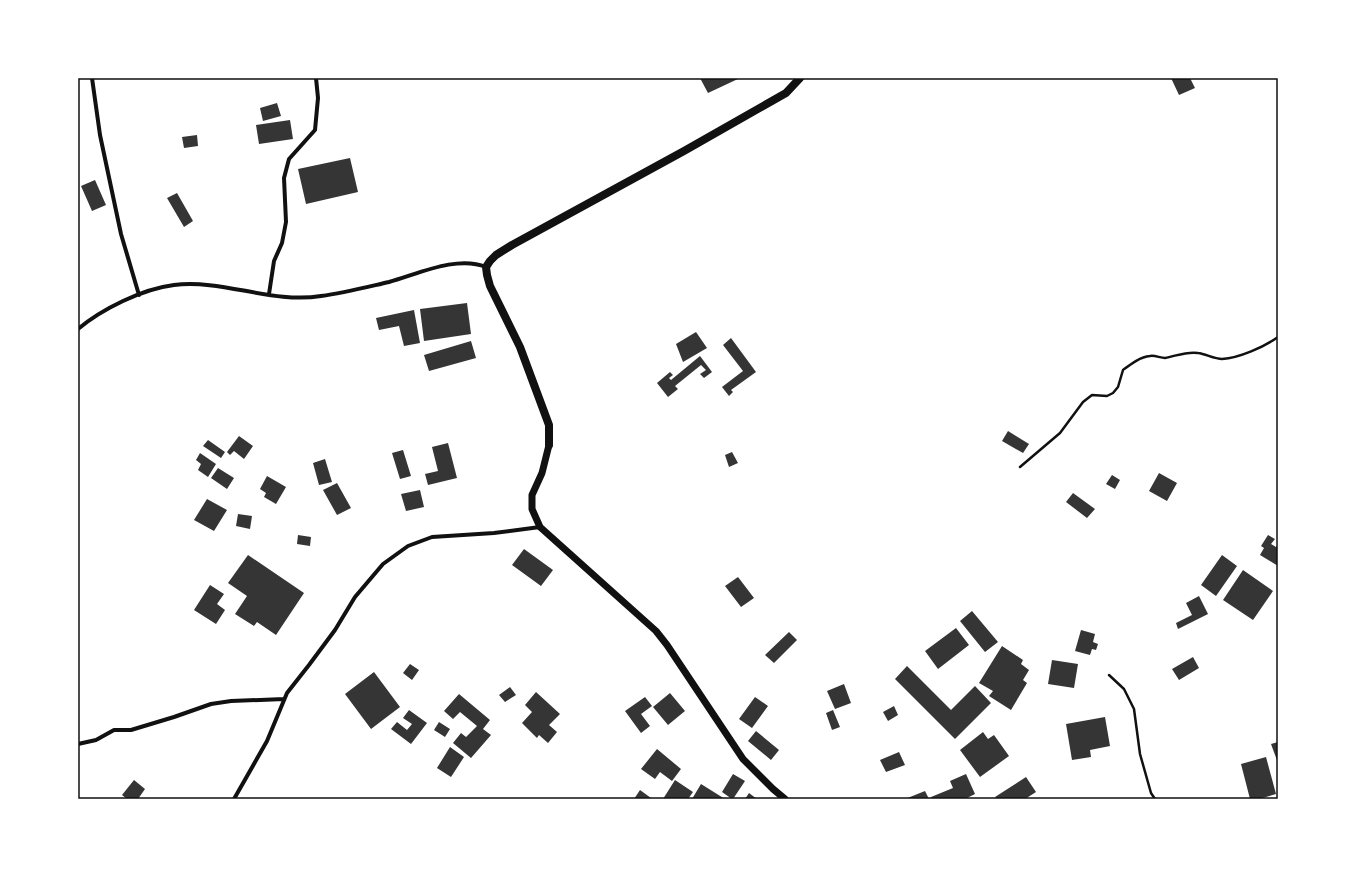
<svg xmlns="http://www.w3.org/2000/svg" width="1356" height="877" font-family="'PT Serif',serif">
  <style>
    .building { fill: #353535 }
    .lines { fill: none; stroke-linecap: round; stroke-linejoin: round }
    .path { stroke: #111; stroke-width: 2.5 }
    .minor { stroke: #111; stroke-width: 4 }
    .tertiary { stroke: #111; stroke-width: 7 }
    .secondary { stroke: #111; stroke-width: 8 }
    .neatline { fill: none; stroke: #111; stroke-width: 1.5 }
  </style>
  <rect width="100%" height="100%" fill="#fff"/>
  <path class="building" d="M700,78H740L708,93Z
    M1171,78H1190L1195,88L1179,95Z
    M277,103L281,116L263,121L260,108Z
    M290,120L293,139L259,144L256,125Z
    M197,135L198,146L184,148L182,137Z
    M350,158L358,192L306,204L298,169Z
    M95,180L106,205L92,211L81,186Z
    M177,193L193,221L184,227L167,198Z
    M467,303L471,334L424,341L420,309Z
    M414,310L420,343L404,346L399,326L379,330L376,318Z
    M696,332L707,348L683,362L676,344Z
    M731,338L756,372L731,390L733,392L729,396L722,387L743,371L723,345Z
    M471,341L476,358L429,371L424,355Z
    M700,356L712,372L704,378L700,374L706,370L701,365L675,386L678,389L668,397L657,383L670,372L673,375L669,378L671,380Z
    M1008,431L1029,444L1023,453L1002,441Z
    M239,436L253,446L244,459L234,451L230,455L227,452Z
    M208,440L225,452L221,458L203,446Z
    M448,443L457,478L428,485L425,474L438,471L432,447Z
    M403,450L411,476L400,479L392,453Z
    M732,452L738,463L729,467L725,455Z
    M200,453L216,464L208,477L198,470L201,464L196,460Z
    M325,459L332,482L319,485L313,463Z
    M218,468L234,478L227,489L211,478Z
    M1159,473L1177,483L1167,501L1149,491Z
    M1112,475L1120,480L1115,489L1106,484Z
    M267,476L286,487L276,504L264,497L266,493L260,489Z
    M337,483L351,508L337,515L323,490Z
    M420,490L424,507L406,511L401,494Z
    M1073,493L1095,509L1087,518L1066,502Z
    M207,499L227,510L214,531L194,520Z
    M238,514L252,516L250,529L236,526Z
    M298,535L311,537L310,546L297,544Z
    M1268,535L1275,539L1271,544L1276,547L1278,545V566L1260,555L1264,548L1261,546Z
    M524,549L553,570L541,586L512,565Z
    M248,555L304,593L276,635L257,622L254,626L235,614L247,596L228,583Z
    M1222,555L1237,566L1216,596L1201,585Z
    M1243,570L1273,591L1253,620L1223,600Z
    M738,577L754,598L741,607L725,586Z
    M210,585L224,594L217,604L225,610L216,624L194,610Z
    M1199,596L1208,614L1178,629L1176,623L1192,615L1186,603Z
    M972,611L998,642L985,652L960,621Z
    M956,628L969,645L938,669L925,651Z
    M1081,630L1095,634L1093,642L1098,644L1096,650L1092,649L1090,655L1075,651Z
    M789,632L797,640L774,663L765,655Z
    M1002,646L1023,660L1021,664L1029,670L1023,680L1027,683L1011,710L989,696L993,691L979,683Z
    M1193,657L1199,668L1179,680L1172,669Z
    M1052,660L1078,664L1074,688L1048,684Z
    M410,664L419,670L412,680L403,673Z
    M907,666L951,710L975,686L991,703L955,739L895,679Z
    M374,672L400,707L371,729L345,694Z
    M844,684L851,703L835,709L827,691Z
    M510,687L516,695L505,702L499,695Z
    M536,692L560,714L549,725L557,732L548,743L539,735L537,738L522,723L532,712L525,705Z
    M670,693L685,711L668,725L653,707Z
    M459,694L490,720L483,729L491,735L471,758L453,743L461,733L466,737L477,726L460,712L453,719L444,711Z
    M645,697L652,706L641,714L650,726L641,733L625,711Z
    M755,697L768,706L752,728L739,719Z
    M894,706L898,715L888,721L883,712Z
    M409,710L427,723L411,744L391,729L397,722L407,730L412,724L403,718Z
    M833,710L840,727L832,730L826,713Z
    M1105,717L1110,746L1090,750L1091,757L1072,760L1066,724Z
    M439,722L450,729L445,737L434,730Z
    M756,731L779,750L771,760L748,741Z
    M983,732L988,739L994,735L1009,756L980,777L960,750Z
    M1278,742V763L1271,744Z
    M450,747L464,757L451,777L437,768Z
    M657,749L681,769L672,781L660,772L655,779L641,769Z
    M899,752L905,765L886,772L880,760Z
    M1266,757L1276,794L1259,799H1250L1241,764Z
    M733,774L745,781L733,799H732L722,792Z
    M966,774L975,794L965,799H932L931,797L953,788L950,781Z
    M1026,777L1036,792L1025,799H997L995,797Z
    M134,780L145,789L138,799H127L122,795Z
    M675,780L693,792L688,799H663Z
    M701,784L725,799H692Z
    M640,790L651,798L650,799H634Z
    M925,791L929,799H905Z
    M749,793L757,799H745Z"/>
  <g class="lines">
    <path class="path" d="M1020,467L1060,433L1083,402L1092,395L1107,396L1113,393L1118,387L1123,370C1131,364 1140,357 1150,356C1155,355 1160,358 1165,358C1176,356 1187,351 1198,353C1206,354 1214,359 1222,359C1239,358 1264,347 1278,337
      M1109,675L1124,689L1134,709L1140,754L1151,793L1155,799"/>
    <path class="minor" d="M92,78L100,135L121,234L139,295
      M269,294L274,261L282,243L286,222L284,178L289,159L315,130L318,98L316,78
      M78,329C102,309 142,289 174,285C223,279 272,304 321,296C344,293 367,287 389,282C418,274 457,255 486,267
      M78,744L96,740L114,730H131L174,717L211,704L231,701L284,699
      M234,799L267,741L287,693L309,665L335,630L355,597L383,564L408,546L432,537L494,533L540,527"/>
    <path class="tertiary" d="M549,445L542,473L532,495V509L540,527L656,631L667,645L743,759L773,789L785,799"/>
    <path class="secondary" d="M549,445V425L520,347L490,286L487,275L486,267L490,261L496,255L512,245L684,151L786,93L800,78"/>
  </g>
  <rect width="1356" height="877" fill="none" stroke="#ffffff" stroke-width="158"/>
  <rect x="79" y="79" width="1198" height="719" class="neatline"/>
</svg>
